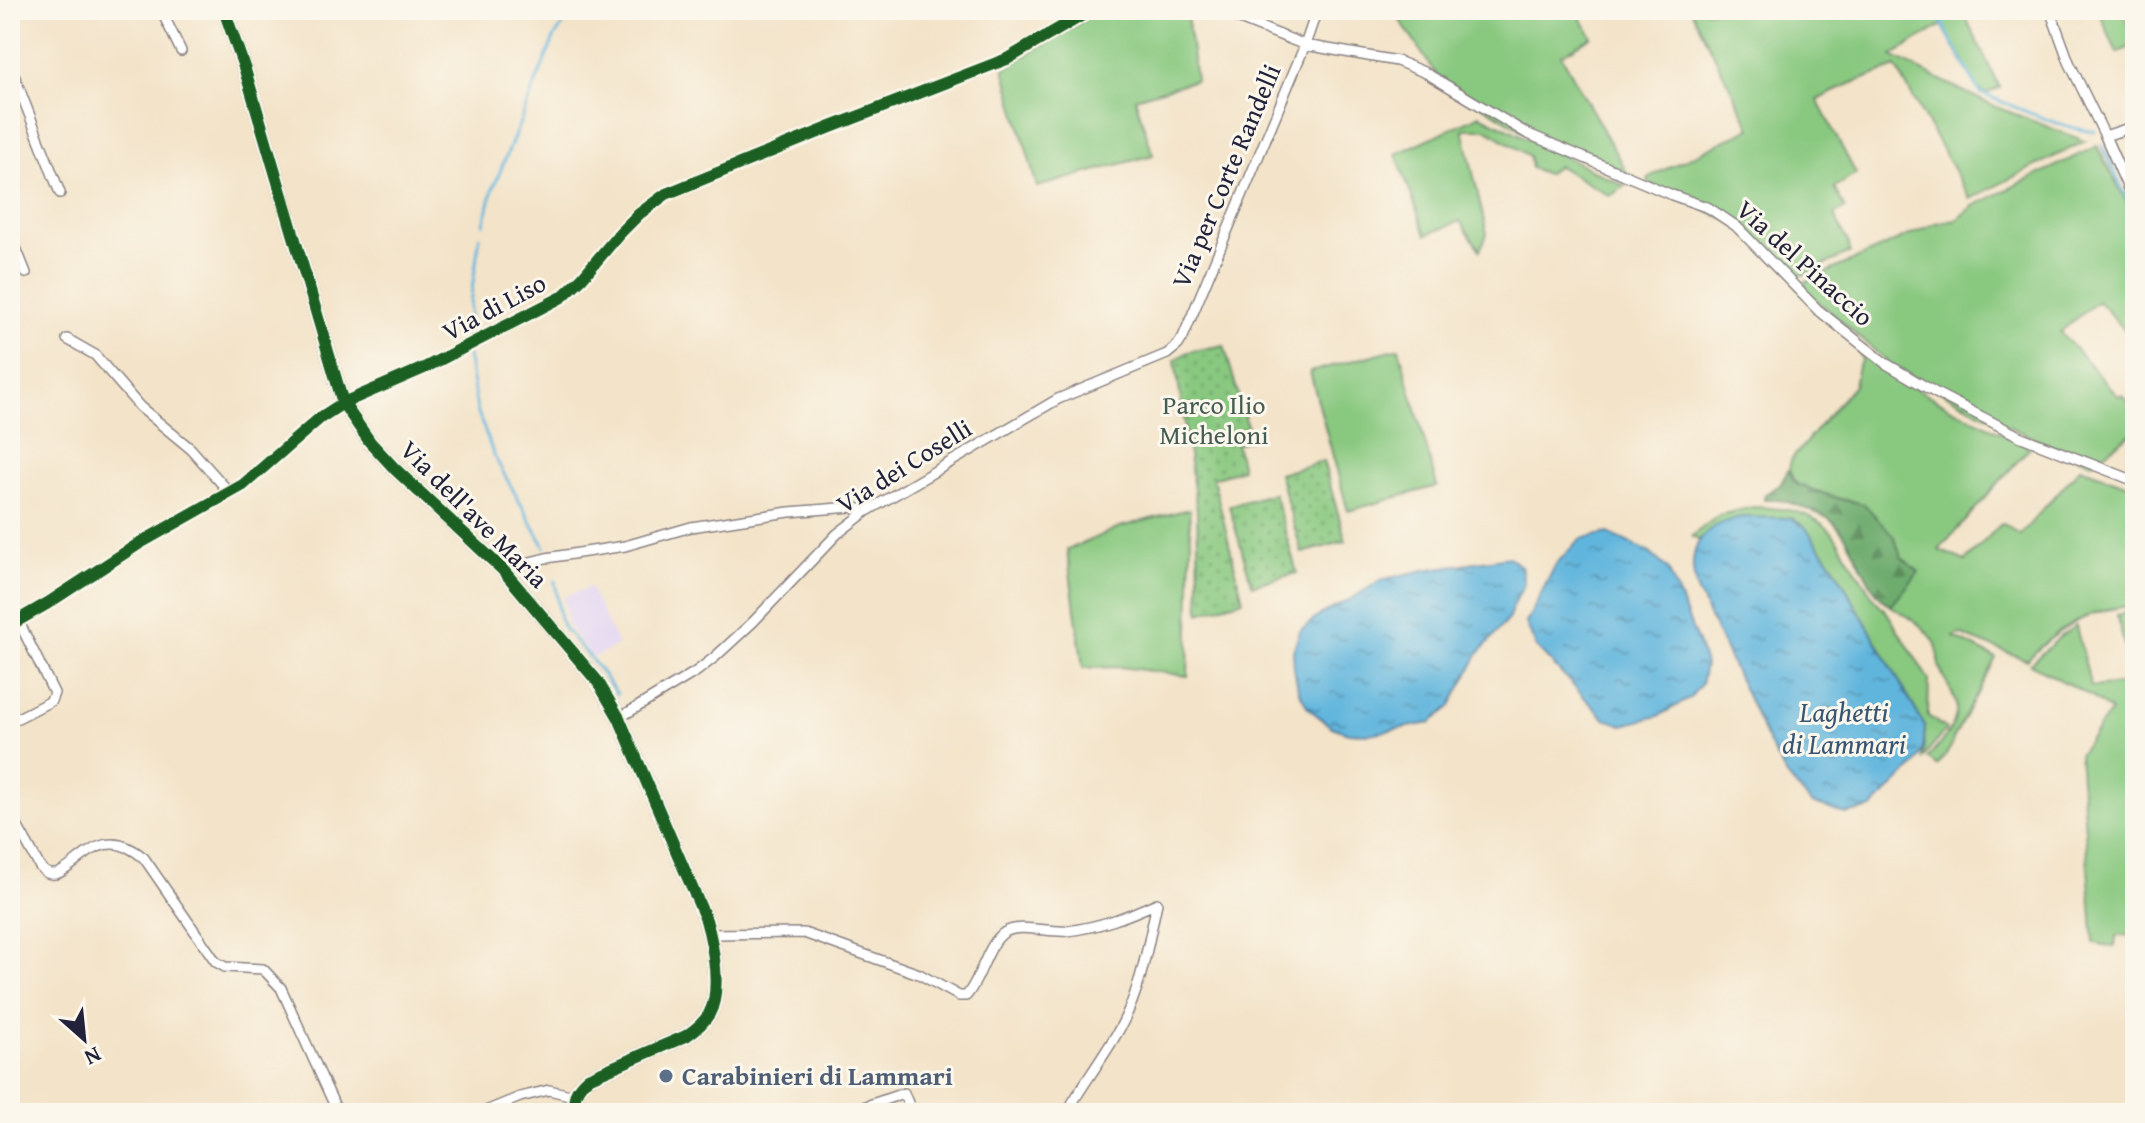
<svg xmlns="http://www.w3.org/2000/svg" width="2145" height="1123" font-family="'Gentium Book Plus',serif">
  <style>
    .built { fill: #e2d4f3 }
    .green { fill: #88c87f; stroke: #55755d; stroke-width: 2 }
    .forest { fill: url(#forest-firs); stroke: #486754; stroke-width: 2 }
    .park { fill: url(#park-dots); stroke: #55755d; stroke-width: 2 }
    .water { fill: url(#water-ripples); stroke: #426c8c; stroke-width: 2 }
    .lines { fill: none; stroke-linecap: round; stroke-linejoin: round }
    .stream { stroke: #61b5dd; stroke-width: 3 }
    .street-casing { stroke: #8a8282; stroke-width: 12 }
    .secondary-casing { stroke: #8a8282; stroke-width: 17 }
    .street { stroke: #fff; stroke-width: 9 }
    .secondary { stroke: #fff; stroke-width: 14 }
    .cycleway-casing { stroke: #fbf7ec; stroke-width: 17 }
    .cycleway { stroke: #1b5e20; stroke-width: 12 }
    .service-dot { fill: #5c6f8a; stroke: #fbf7ec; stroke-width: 3 }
    .labels { text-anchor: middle; stroke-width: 6; stroke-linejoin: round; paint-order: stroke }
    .street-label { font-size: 26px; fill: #22223b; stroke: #fbf7ec }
    .park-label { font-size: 26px; fill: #465c53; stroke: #fbf7ec }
    .service-label { font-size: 26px; font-weight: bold; fill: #4e5e75; stroke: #fbf7ec; text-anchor: start }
    .water-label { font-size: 28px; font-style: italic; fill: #385574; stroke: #fbf7ec }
  </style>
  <defs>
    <pattern id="forest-firs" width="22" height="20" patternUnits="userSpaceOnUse" patternTransform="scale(2)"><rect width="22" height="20" fill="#6eac6e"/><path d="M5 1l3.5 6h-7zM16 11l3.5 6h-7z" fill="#5a8c5c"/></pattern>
    <pattern id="park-dots" width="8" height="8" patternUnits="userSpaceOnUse" patternTransform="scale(2)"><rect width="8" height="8" fill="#88c87f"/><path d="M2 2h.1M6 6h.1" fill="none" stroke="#6fa269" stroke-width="1.8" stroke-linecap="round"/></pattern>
    <pattern id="water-ripples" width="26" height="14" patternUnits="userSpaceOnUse" patternTransform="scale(2)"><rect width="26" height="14" fill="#61b5dd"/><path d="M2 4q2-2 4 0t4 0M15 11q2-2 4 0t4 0" fill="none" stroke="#5093b4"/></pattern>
  </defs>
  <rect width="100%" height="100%" fill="#fbf7ec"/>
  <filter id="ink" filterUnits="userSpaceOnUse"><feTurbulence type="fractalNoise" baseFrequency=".0125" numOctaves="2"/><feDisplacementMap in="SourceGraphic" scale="16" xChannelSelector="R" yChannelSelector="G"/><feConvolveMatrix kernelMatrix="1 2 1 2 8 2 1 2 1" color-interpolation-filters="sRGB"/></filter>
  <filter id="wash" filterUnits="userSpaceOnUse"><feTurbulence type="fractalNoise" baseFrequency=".006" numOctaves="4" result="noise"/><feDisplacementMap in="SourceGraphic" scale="32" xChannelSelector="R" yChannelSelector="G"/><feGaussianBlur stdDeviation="1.8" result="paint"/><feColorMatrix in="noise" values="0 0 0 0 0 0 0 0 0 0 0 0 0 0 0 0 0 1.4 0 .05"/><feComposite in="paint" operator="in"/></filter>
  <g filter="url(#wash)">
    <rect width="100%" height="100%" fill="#f3e3c8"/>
    <path class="built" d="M590,587L618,645L593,658L568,626L564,597Z"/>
    <path class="green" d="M1101,10H1181L1187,16L1196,80L1135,98L1153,155L1037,187L1004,69Z
      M1393,10H1576L1592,37L1561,55L1631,180L1522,130L1438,77Z
      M1691,10H1974L1964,14L2000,88L1985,94L1977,88L1942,25L1892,56L1989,104L2085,141L1970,199L1896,67L1850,84L1817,100L1856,174L1834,188L1845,208L1834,215L1849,244L1850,253L1805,274L1798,276L1790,271L1742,227L1649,183L1648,179L1651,176L1751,128Z
      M2098,10H2122L2132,32L2135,31V45L2117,53Z
      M1480,115L1625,186L1610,196L1558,166L1547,174L1531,168L1529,156L1486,129H1463L1487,234L1480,250L1460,221L1426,235L1396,154Z
      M2097,146L2135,218V284L2131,291L2133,298L2126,309L2131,320L2135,318V341L2098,301L2060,332L2118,396L2121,395L2135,408V431L2091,463L2005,425L1891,365L1804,289L1805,282L1936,223L1956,220L1973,206Z
      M1399,348L1437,486L1348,511L1310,372Z
      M1859,351L1894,375L1940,402L2030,447L1939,550L1965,561L2002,523L2020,535L2080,468L2135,487V606C2091,607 2057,629 2027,660L1959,634L1954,637L1996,658L1954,737L1951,747L1937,766L1928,758C1940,744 1959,725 1956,704C1954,691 1942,678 1939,665C1937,657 1939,648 1934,641C1926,627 1905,614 1891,606L1918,572L1900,557L1898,548L1864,504L1840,499L1798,485L1793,480L1789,469L1791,460L1854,385L1858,366L1862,360Z
      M1753,507C1783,508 1810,510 1832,532L1875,600L1886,611L1929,680L1928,716L1946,729L1923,758L1925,727L1918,714L1834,567L1805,527L1791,518L1776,519L1699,539V541L1692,536L1719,515Z
      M1189,509L1191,541L1188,676L1121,667L1083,668L1067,550L1120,527Z
      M2127,612L2135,613V935L2116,936L2115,947L2094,943L2079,754L2111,711L2089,695L2030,664L2061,636L2076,626L2091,687L2133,683L2117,615Z"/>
    <path class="forest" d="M1789,469L1793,480L1798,485L1840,499L1864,504L1894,536L1901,557L1919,572L1891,606C1861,586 1858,540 1829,519C1822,514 1814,512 1806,509C1789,502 1783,499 1764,500L1765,494L1780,485Z"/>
    <path class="park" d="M1224,345L1251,439L1236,444L1242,469L1213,478L1243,600L1200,613L1197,510L1175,360L1188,352Z
      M1323,461L1346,541L1302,553L1279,474Z
      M1274,493L1297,573L1252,585L1229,506Z"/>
    <path class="water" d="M1741,517L1791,518L1805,527L1834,567L1925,727L1923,749L1916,764L1872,808L1845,814L1811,803L1787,776L1769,744L1696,588C1695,580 1692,570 1693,562C1695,533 1716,523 1741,517Z
      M1608,533L1649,552L1668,569L1699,645L1705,665L1701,684L1689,699L1658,716L1623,725L1605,719L1536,647L1526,623L1556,564L1580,539Z
      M1509,557L1521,566L1524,584L1513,605L1509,618L1479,653L1450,707L1430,723L1369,734L1348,733L1332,727L1308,708L1298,689L1294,668L1293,651L1300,631L1320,615L1351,599L1381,580L1424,570Z"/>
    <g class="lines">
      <path class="stream" d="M1935,10L1980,93C2010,104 2066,131 2095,131
        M2102,146L2135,215
        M484,224L493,189L554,38L568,17L570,10
        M468,338L470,303L480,236
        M468,355L477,410L494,456L545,547
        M555,581L560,619L564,628L592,660L617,694"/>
    </g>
  </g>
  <g filter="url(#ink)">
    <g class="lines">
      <g class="street-casing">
        <path id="street" d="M161,10L181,51
          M1217,10L1305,45L1397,61L1426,73L1526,133L1672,195L1709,208L1736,226L1817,309L1885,363L1936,393L2019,436L2135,481
          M2050,10L2069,62L2105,136L2135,126
          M10,65L60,193
          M2105,136L2135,204
          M10,233L26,273
          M67,339L95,355L140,407L191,449L230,493
          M502,569L546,558L625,546L691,527L789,512L852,507L867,511
          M10,625L48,603L140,543L243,485L320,418L343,403L424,368L562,297L582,278L620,233L639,214L666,194L831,127L1007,59L1091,10
          M619,718L697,671L715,657L753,622L837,534L867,511L1058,399L1167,354L1178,345L1183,337L1305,45L1317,10
          M16,719L51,701L54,693L18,620
          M10,813L40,867C67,899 90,811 144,858L216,962L225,967L263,969L281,988L338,1113
          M710,934L804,933L919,974L959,996H966C981,980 987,943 1005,932C1020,923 1050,933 1067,931C1100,927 1128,916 1157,903
          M481,1113L520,1097L549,1090L574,1096
          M846,1113L904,1093L912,1113
          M1070,1113V1107C1086,1080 1105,1055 1120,1028C1141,990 1148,944 1157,903"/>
      </g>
      <g class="secondary-casing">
        <path id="secondary" d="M224,10L245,70L343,403L370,442L395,469L502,569L598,682L619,718L706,920C713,944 722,992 709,1014C703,1024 695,1030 686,1036L588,1078C576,1088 572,1097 576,1113"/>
      </g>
      <use href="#street" class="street"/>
      <use href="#secondary" class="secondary"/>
      <g class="cycleway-casing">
        <path id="cycleway" d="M224,10L245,70L343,403L370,442L395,469L502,569L598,682L619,718L706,920C713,944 722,992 709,1014C703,1024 695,1030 686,1036L588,1078C576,1088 572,1097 576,1113
          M10,625L48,603L140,543L243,485L320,418L343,403L424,368L562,297L582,278L620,233L639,214L666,194L831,127L1007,59L1091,10"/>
      </g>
      <use href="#cycleway" class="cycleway"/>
    </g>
  </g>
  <circle class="service-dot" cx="666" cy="1076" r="8"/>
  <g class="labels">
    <g class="street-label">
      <text transform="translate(1226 176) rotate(-67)" y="9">Via per Corte Randelli</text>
      <text transform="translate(1805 263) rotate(42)" y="9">Via del Pinaccio</text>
      <text transform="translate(494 307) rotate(-28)" y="9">Via di Liso</text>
      <text transform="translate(904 466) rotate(-32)" y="9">Via dei Coselli</text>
      <text transform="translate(474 514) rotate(45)" y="9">Via dell'ave Maria</text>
    </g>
    <g class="park-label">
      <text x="1214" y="414">Parco Ilio<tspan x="1214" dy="30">Micheloni</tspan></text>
    </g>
    <g class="service-label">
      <text x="682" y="1085">Carabinieri di Lammari</text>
    </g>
    <g class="water-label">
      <text x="1844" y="722">Laghetti<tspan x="1844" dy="32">di Lammari</tspan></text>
    </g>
  </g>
  <rect width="2145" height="1123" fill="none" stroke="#fbf7ec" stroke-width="40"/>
  <g transform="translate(84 1039) rotate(153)" stroke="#fbf7ec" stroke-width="6" paint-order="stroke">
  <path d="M0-6L14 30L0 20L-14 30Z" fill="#22223b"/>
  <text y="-12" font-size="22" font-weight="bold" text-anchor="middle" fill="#22223b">N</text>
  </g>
</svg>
